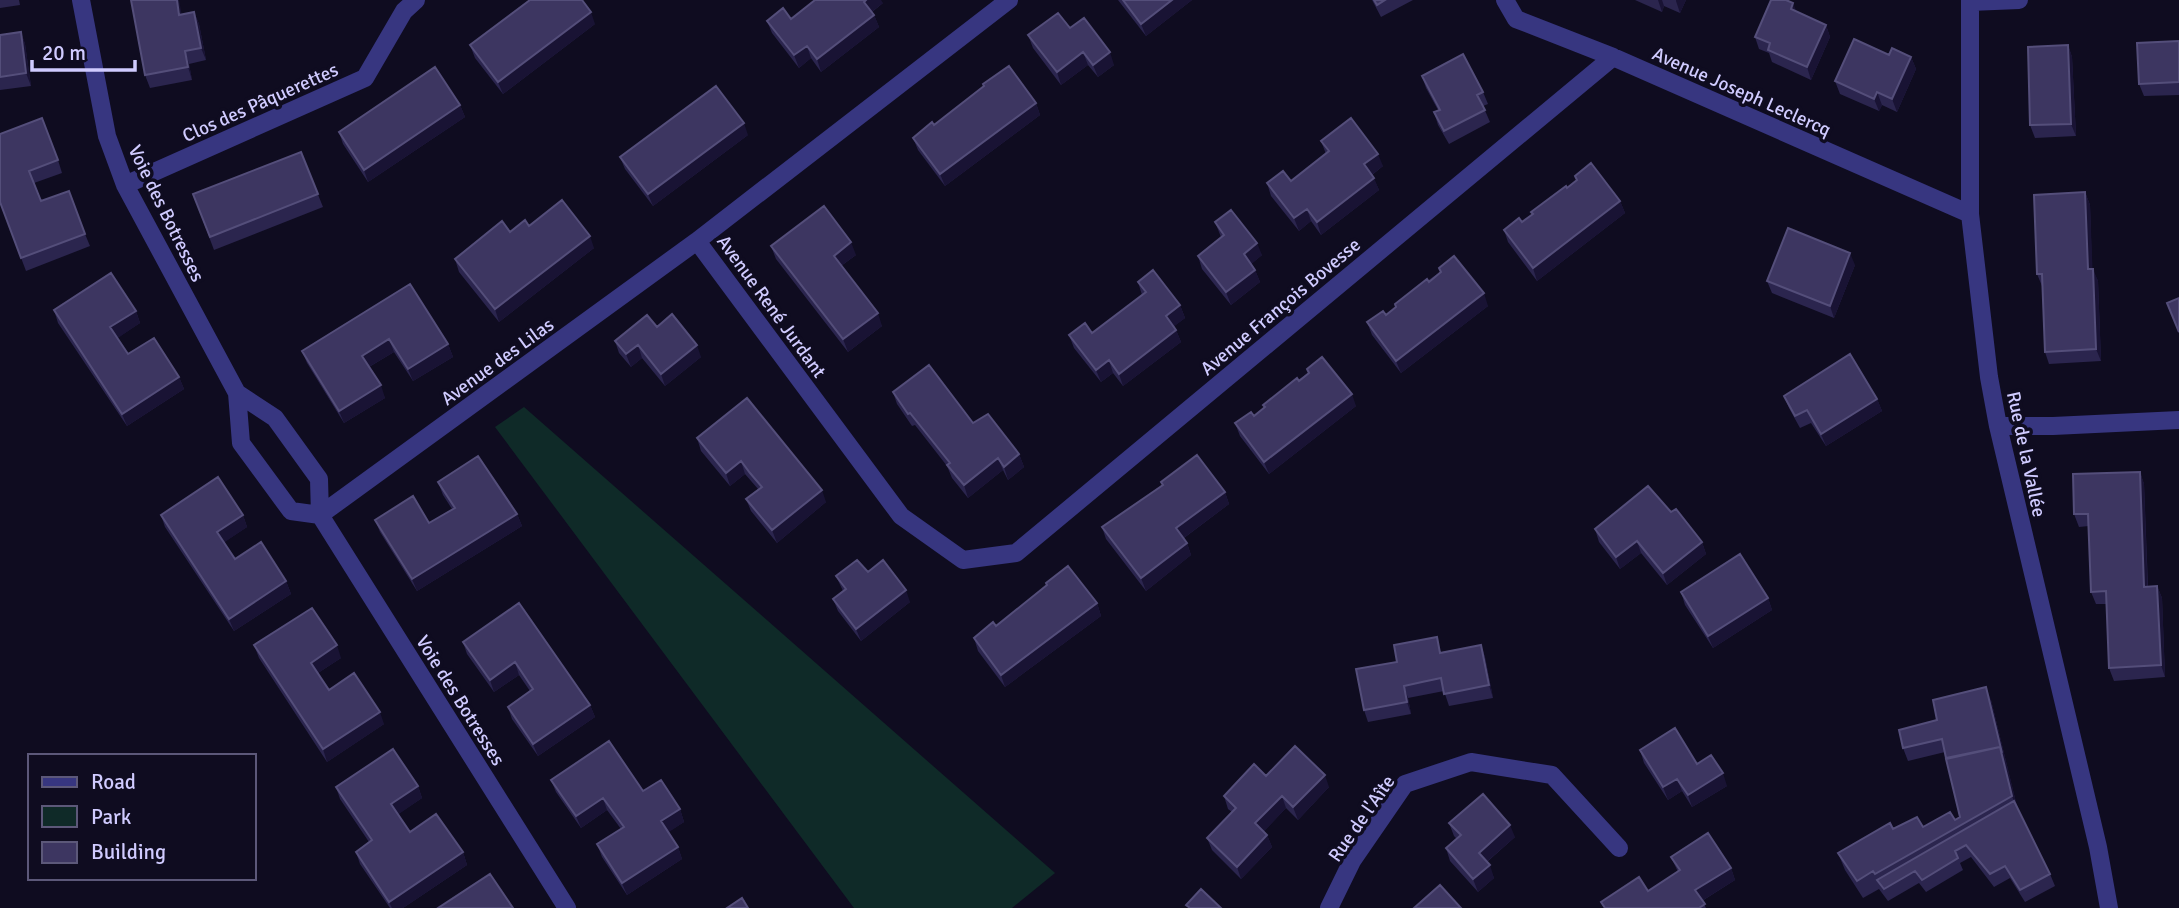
<svg xmlns="http://www.w3.org/2000/svg" width="2179" height="908" font-family="Signika,sans-serif">
  <style>
    .green { fill: #0f2a28 }
    .lines { fill: none; stroke-linecap: round; stroke-linejoin: round }
    .minor { stroke: #373680; stroke-width: 18 }
    .wall { fill: #2b254e }
    .shaded-wall { fill: #191334 }
    .building { fill: #3d3661; stroke: #544e7a; stroke-width: 2 }
    .labels { text-anchor: middle; stroke-width: 7; stroke-linejoin: round; paint-order: stroke }
    .street-label { font-size: 19px; fill: #d0cbff; stroke: #0f0c20 }
  </style>
  <rect width="100%" height="100%" fill="#0f0c20"/>
  <path class="green" d="M524,407L1055,873L1012,908H854L495,427Z"/>
  <g class="lines">
    <path class="minor" d="M81,0L107,136L125,185L237,393L241,443L291,511L320,515
      M1505,0L1516,19L1613,57L1970,214
      M1970,0V214L1989,377L1998,426L2098,847L2109,908
      M1970,2L2019,0
      M125,185L365,78L404,11L416,0
      M697,241L901,516L963,560L1016,553L1613,57
      M237,393L275,418L319,479L320,515L567,908
      M1998,426H2053L2179,420
      M320,515L697,241L1009,0
      M1329,908L1352,861L1405,784L1471,762L1552,775L1619,848"/>
  </g>
  <path class="wall" d="M0,0H19L20,5L0,8Z
    M1118,0H1192L1146,36Z
    M1372,0H1413L1381,17Z
    M1635,0H1686L1680,13L1664,6L1662,12Z
    M883,3L872,12L874,15L879,27L821,72L811,58L799,68L772,33L767,21L791,19Z
    M194,12L199,24L206,60L189,64L192,80L150,88L145,75L182,14Z
    M1797,12L1826,25L1830,37L1811,80L1772,62L1769,53L1759,49L1755,37Z
    M595,24L503,94L475,58L470,45Z
    M1070,28L1114,65L1098,77L1088,65L1061,85L1033,48L1028,35Z
    M21,32L25,44L31,86L0,90V35Z
    M2179,41V95L2144,96L2139,84Z
    M2068,45L2072,57L2076,136L2035,138L2030,125Z
    M1911,57L1916,69L1897,112L1882,105L1879,111L1840,94L1835,81Z
    M1422,76L1483,92L1488,104L1483,106L1490,122L1449,144L1438,125L1434,112L1438,110L1426,88Z
    M983,84L1036,103L1040,115L945,186L918,150L913,138L934,125L962,104L984,87Z
    M460,105L465,117L368,182L343,144L339,132Z
    M0,134L58,160L62,173L34,183L41,201L85,234L90,246L26,271L0,202Z
    M748,135L653,206L625,169L620,157Z
    M1321,141L1383,166L1372,175L1379,190L1321,235L1311,221L1299,231L1271,196L1267,183L1291,181L1326,154Z
    M301,152L323,207L214,250L193,194Z
    M1575,176L1620,201L1625,213L1537,281L1508,242L1504,230L1522,222L1532,214L1531,212L1567,188L1577,180Z
    M2085,192L2090,205L2092,269L2098,281L2101,361L2049,364L2045,352L2042,286L2037,274Z
    M1215,222L1262,255L1251,264L1255,270L1260,282L1231,305L1202,269L1198,256L1221,237Z
    M529,226L594,248L499,322L459,272L455,259Z
    M771,246L856,255L841,266L882,326L848,352L776,259Z
    M1855,265L1834,318L1772,293L1767,281Z
    M1439,268L1488,306L1401,373L1372,335L1367,322L1386,315L1396,307L1395,304L1440,272Z
    M1138,282L1180,305L1185,318L1174,326L1176,330L1181,342L1123,386L1113,373L1101,382L1074,348L1069,335L1092,333L1142,295Z
    M410,284L448,344L453,357L413,381L394,352L369,367L385,398L344,423L307,363L302,351Z
    M54,310L136,311L140,323L117,338L128,354L179,377L184,389L127,426L58,323Z
    M657,327L701,357L665,386L642,358L631,367L619,353L615,341Z
    M1307,369L1356,406L1269,474L1240,436L1235,423L1254,416L1264,408L1263,405L1308,373Z
    M893,392L973,423L1019,454L1024,467L1008,480L1003,470L968,498L952,478L947,466L915,425L912,426L897,404Z
    M1784,396L1877,399L1882,411L1826,446L1811,423L1800,428L1789,408Z
    M697,438L826,502L777,543L751,511L746,499L758,489L745,474L730,486L701,451Z
    M2140,472L2144,484L2148,586H2157L2162,598L2165,677L2114,681L2109,668L2107,604H2096L2091,592L2089,526L2079,527L2074,514Z
    M438,482L517,514L522,526L417,591L380,532L375,520L429,523L452,509L443,495Z
    M1161,482L1225,492L1229,504L1184,538L1187,543L1191,555L1146,591L1106,539L1102,527L1162,486Z
    M1671,512L1702,542L1706,554L1667,585L1641,553L1620,569L1599,542L1595,529Z
    M161,515H243L247,527L224,542L235,559L286,581L291,594L234,631L165,527Z
    M868,572L910,602L861,641L838,611L833,599L843,591L836,576Z
    M1046,583L1097,603L1101,616L1005,687L978,651L974,638L996,626L1047,586Z
    M1681,592L1768,598L1772,610L1713,648L1685,605Z
    M519,603L590,705L595,717L538,756L512,719L508,707L530,691L519,675L494,692L467,654L463,642Z
    M254,645L341,658L318,673L329,690L384,724L327,762L259,658Z
    M1481,645L1485,657L1493,698L1449,706L1444,691L1408,698L1411,714L1368,722L1364,710L1442,652Z
    M1991,700L2017,807L2050,874L2055,886L2025,902L2010,878L1994,887L1971,857L1960,863L1963,870L1926,892L1919,883L1888,901L1879,889L1863,898L1845,870L1838,853L1893,829L1923,827L1955,820L1960,817L1945,752L1908,761L1903,748L1937,720Z
    M1640,750L1697,764L1727,786L1692,807L1682,791L1668,800L1644,763Z
    M1266,776L1329,787L1298,820L1286,808L1264,831L1267,835L1272,847L1241,879L1212,850L1207,838L1232,812L1228,809L1224,796Z
    M551,780L643,791L680,809L684,822L668,832L678,847L682,859L627,895L602,857L597,844L621,829L607,810L581,828L556,792Z
    M418,786L422,798L398,814L410,832L463,852L467,865L403,908H390L360,864L356,852L369,842L340,799L336,787Z
    M1449,823L1515,837L1487,862L1494,878L1478,892L1450,861L1446,848L1457,839L1454,836Z
    M1671,857L1731,868L1735,880L1702,901L1706,908H1604L1601,902L1648,891L1678,872Z"/>
  <path class="shaded-wall" d="M177,0H179L184,27L179,15Z
    M866,0H881L883,3L869,14L864,2Z
    M1172,0H1192L1146,36L1141,24Z
    M1658,0H1662L1664,6L1662,12Z
    M1676,0H1686L1680,13L1676,1Z
    M1793,3L1798,15L1791,9Z
    M194,12L199,24L206,60L201,48Z
    M591,12L595,24L503,94L498,82Z
    M874,15L879,27L821,72L817,59Z
    M1826,25L1830,37L1811,80L1807,67Z
    M21,32L25,44L31,86L26,73Z
    M2068,45L2072,57L2076,136L2071,124Z
    M807,46L811,58L799,68L794,55Z
    M185,51L189,64L192,80L188,67Z
    M1083,52L1088,65L1061,85L1057,72Z
    M1110,52L1114,65L1098,77L1093,65Z
    M1911,57L1916,69L1897,112L1892,99Z
    M1877,92L1882,105L1879,111L1874,99Z
    M1036,103L1040,115L945,186L940,174Z
    M460,105L465,117L368,182L364,170Z
    M744,123L748,135L653,206L648,194Z
    M1378,154L1383,166L1369,177L1364,164Z
    M1374,178L1379,190L1321,235L1317,222Z
    M2085,192L2090,205L2093,281L2088,269Z
    M1620,201L1625,213L1537,281L1533,268Z
    M1307,209L1311,221L1299,231L1294,218Z
    M590,236L594,248L499,322L495,309Z
    M851,242L856,255L838,268L834,256Z
    M1257,243L1262,255L1249,266L1244,254Z
    M1850,253L1855,265L1834,318L1830,306Z
    M2093,269L2098,281L2101,361L2096,349Z
    M1255,270L1260,282L1231,305L1226,292Z
    M1484,293L1488,306L1401,373L1396,361Z
    M1180,305L1185,318L1171,329L1166,316Z
    M136,311L140,323L115,340L110,327Z
    M878,313L882,326L848,352L843,339Z
    M1176,330L1181,342L1123,386L1119,374Z
    M389,339L394,352L367,368L362,356Z
    M448,344L453,357L413,381L408,369Z
    M638,345L642,358L631,367L626,354Z
    M697,345L701,357L665,386L661,374Z
    M1109,360L1113,373L1101,382L1096,370Z
    M179,377L184,389L127,426L122,414Z
    M381,385L385,398L344,423L339,411Z
    M1352,394L1356,406L1269,474L1264,462Z
    M1877,399L1882,411L1826,446L1821,434Z
    M1019,454L1024,467L1008,480L1004,467Z
    M998,458L1003,470L968,498L964,485Z
    M741,461L745,474L730,486L726,473Z
    M2140,472L2144,484L2148,599L2144,587Z
    M822,490L826,502L777,543L772,530Z
    M1225,492L1229,504L1181,540L1176,528Z
    M517,514L522,526L417,591L412,579Z
    M243,515L247,527L222,544L217,532Z
    M1637,541L1641,553L1620,569L1616,557Z
    M1702,542L1706,554L1667,585L1663,573Z
    M1187,543L1191,555L1146,591L1141,578Z
    M286,581L291,594L234,631L229,619Z
    M2157,586L2162,598L2165,677L2161,665Z
    M906,590L910,602L861,641L856,629Z
    M1768,598L1772,610L1713,648L1708,636Z
    M1097,603L1101,616L1005,687L1001,675Z
    M337,645L341,658L315,675L311,663Z
    M1481,645L1485,657L1493,698L1489,685Z
    M515,662L519,675L494,692L490,680Z
    M1404,686L1408,698L1411,714L1407,702Z
    M1986,687L1991,700L2019,814L2012,796Z
    M590,705L595,717L538,756L533,744Z
    M380,712L384,724L327,762L323,749Z
    M1723,773L1727,786L1692,807L1688,795Z
    M1325,775L1329,787L1298,820L1293,807Z
    M1677,779L1682,791L1668,800L1663,787Z
    M418,786L422,798L396,816L391,804Z
    M1282,796L1286,808L1260,836L1255,823Z
    M603,798L607,810L581,828L576,816Z
    M680,809L684,822L666,834L661,821Z
    M1510,825L1515,837L1483,865L1479,853Z
    M1267,835L1272,847L1241,879L1237,867Z
    M678,847L682,859L627,895L622,883Z
    M463,852L467,865L403,908H392L389,902Z
    M1490,865L1494,878L1478,892L1473,879Z
    M1731,868L1735,880L1700,902L1695,890Z"/>
  <path class="building" d="M131,0H177L179,15L194,12L201,48L185,51L188,67L145,75Z
    M530,0H582L591,12L498,82L470,45Z
    M815,0H866L864,2L874,15L817,59L807,46L794,55L767,21L783,8L791,19Z
    M1123,0H1172L1141,24Z
    M1374,0H1385L1377,5Z
    M1771,0H1786L1793,3L1791,9L1826,25L1807,67L1768,50L1770,43L1755,37Z
    M1058,13L1070,28L1084,18L1110,52L1093,65L1083,52L1057,72L1028,35Z
    M21,32L26,73L0,77V35Z
    M1854,39L1889,55L1892,48L1911,57L1892,99L1877,92L1874,99L1835,81Z
    M2179,41V82L2139,84L2137,43Z
    M2068,45L2071,124L2030,125L2028,47Z
    M1463,54L1483,92L1477,95L1485,110L1444,131L1434,112L1440,110L1422,76Z
    M1009,66L1036,103L940,174L913,138L932,122L934,125L984,86L983,84Z
    M435,67L460,105L364,170L339,132Z
    M716,86L744,123L648,194L620,157Z
    M42,118L58,160L29,171L41,201L69,191L85,234L21,258L0,202V134Z
    M1351,118L1378,154L1364,164L1374,178L1317,222L1307,209L1294,218L1267,183L1283,171L1291,181L1329,151L1321,141Z
    M301,152L318,194L210,237L193,194Z
    M1591,163L1620,201L1533,268L1504,230L1519,218L1522,222L1533,214L1531,212L1566,186L1567,188L1577,180L1575,176Z
    M2085,192L2088,269H2093L2096,349L2045,352L2042,274H2037L2034,195Z
    M562,200L590,236L495,309L455,259L502,221L510,232L525,220L529,226Z
    M824,206L851,242L834,256L878,313L843,339L771,246Z
    M1231,210L1257,243L1244,254L1255,270L1226,292L1198,256L1224,235L1215,222Z
    M1788,228L1850,253L1830,306L1767,281Z
    M1454,256L1484,293L1396,361L1367,322L1383,311L1386,315L1396,307L1395,304L1427,279L1429,282L1441,272L1439,268Z
    M1153,270L1180,305L1166,316L1176,330L1119,374L1109,360L1096,370L1069,335L1085,323L1092,333L1146,292L1138,282Z
    M111,273L136,311L110,327L128,354L154,338L179,377L122,414L54,310Z
    M410,284L448,344L408,369L389,339L362,356L381,385L339,411L302,351Z
    M2179,298V332L2167,303Z
    M672,314L697,345L661,374L638,345L626,354L615,341L647,315L657,327Z
    M1850,354L1877,399L1821,434L1807,410L1795,416L1784,396Z
    M1322,357L1352,394L1264,462L1235,423L1251,412L1254,416L1265,407L1263,405L1297,378L1299,381L1309,373L1307,369Z
    M929,365L973,423L988,414L1019,454L1004,467L998,458L964,485L947,465L950,463L910,413L908,414L893,392Z
    M747,398L822,490L772,530L746,499L762,487L750,473L741,461L726,473L697,438Z
    M1197,455L1225,492L1176,528L1187,543L1141,578L1102,527L1163,485L1161,482Z
    M478,456L517,514L412,579L375,520L413,496L429,523L455,508L438,482Z
    M2140,472L2144,587L2157,586L2161,665L2109,668L2106,591L2091,592L2088,514H2074L2073,474Z
    M218,477L243,515L217,532L235,559L261,542L286,581L229,619L161,515Z
    M1648,486L1671,512L1676,509L1702,542L1663,573L1637,541L1616,557L1595,529Z
    M1740,554L1768,598L1708,636L1681,592Z
    M857,560L868,572L883,560L906,590L856,629L833,599L846,589L836,576Z
    M1068,566L1097,603L1001,675L974,638L993,622L996,626L1047,585L1046,583Z
    M519,603L590,705L533,744L508,707L533,689L515,662L490,680L463,642Z
    M312,608L337,645L311,663L329,690L354,673L380,712L323,749L254,645Z
    M1437,637L1440,653L1481,645L1489,685L1444,694L1441,678L1422,682L1404,686L1407,702L1364,710L1356,669L1397,662L1394,645Z
    M1986,687L2002,753L2000,747L1946,758L1942,739L1903,748L1899,730L1937,720L1933,700Z
    M1675,728L1697,764L1711,755L1723,773L1688,795L1677,779L1663,787L1640,750Z
    M609,741L643,791L661,780L680,809L661,821L678,847L622,883L597,844L624,827L603,798L576,816L551,780Z
    M1295,746L1325,775L1293,807L1282,796L1255,823L1267,835L1237,867L1207,838L1236,808L1224,796L1254,764L1266,776Z
    M2000,747L2012,796L1875,874L1873,871L1857,881L1838,853L1890,823L1893,829L1917,817L1923,827L1950,812L1955,820L1960,817L1946,759Z
    M393,749L418,786L391,804L410,832L436,814L463,852L389,902L356,852L372,840L336,787Z
    M1483,794L1510,825L1479,853L1490,865L1473,879L1446,848L1461,835L1449,823Z
    M2014,801L2050,874L2020,890L2005,866L1990,874L1966,845L1955,851L1958,858L1922,880L1915,871L1884,889L1877,880Z
    M1708,833L1731,868L1695,890L1705,904L1699,908H1605L1601,902L1639,877L1648,891L1680,870L1671,857Z
    M490,874L513,908H438Z
    M1440,885L1461,908H1414Z
    M1201,889L1221,908H1190L1186,905Z
    M742,898L748,908H727Z"/>
  <g class="labels">
    <g class="street-label">
      <text transform="translate(1742 91) rotate(24)" y="7">Avenue Joseph Leclercq</text>
      <text transform="translate(260 102) rotate(-24)" y="7">Clos des Pâquerettes</text>
      <text transform="translate(167 213) rotate(64)" y="7">Voie des Botresses</text>
      <text transform="translate(772 306) rotate(54)" y="7">Avenue René Jurdant</text>
      <text transform="translate(1280 306) rotate(-40)" y="7">Avenue François Bovesse</text>
      <text transform="translate(497 361) rotate(-36)" y="7">Avenue des Lilas</text>
      <text transform="translate(2027 454) rotate(78)" y="7">Rue de la Vallée</text>
      <text transform="translate(461 700) rotate(58)" y="7">Voie des Botresses</text>
      <text transform="translate(1361 818) rotate(-55)" y="7">Rue de l'Aîte</text>
    </g>
  </g>
  <rect x="28" y="754" width="228" height="126" fill="#0f0c20" stroke="#5c5879" stroke-width="2"/>
  <rect x="42" y="777" width="35" height="10" fill="#373680" stroke="#5c5879" stroke-width="2"/>
  <text x="91" y="789" font-size="21" fill="#d0cbff">Road</text>
  <rect x="42" y="806" width="35" height="21" fill="#0f2a28" stroke="#5c5879" stroke-width="2"/>
  <text x="91" y="824" font-size="21" fill="#d0cbff">Park</text>
  <rect x="42" y="842" width="35" height="21" fill="#3d3661" stroke="#5c5879" stroke-width="2"/>
  <text x="91" y="859" font-size="21" fill="#d0cbff">Building</text>
  <path d="M32 60v10h103v-10" fill="none" stroke="#d0cbff" stroke-width="3.5"/>
  <text x="42" y="60" font-size="21" fill="#d0cbff" stroke="#0f0c20" stroke-width="5" paint-order="stroke">20 m</text>
</svg>
